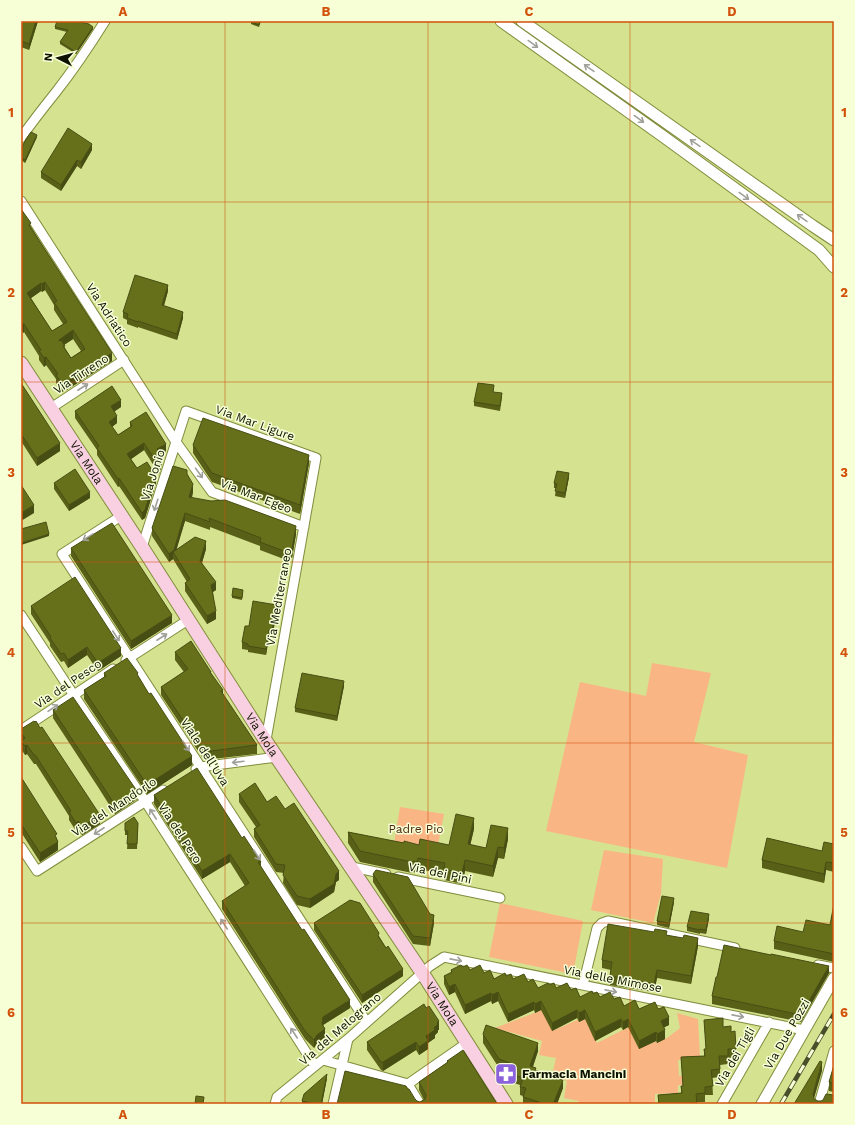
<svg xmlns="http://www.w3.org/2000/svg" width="855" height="1125" font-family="'Work Sans',sans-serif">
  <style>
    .green { fill: #fab585 }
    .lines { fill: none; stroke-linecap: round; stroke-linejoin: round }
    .minor-casing { stroke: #828c3c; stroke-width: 11 }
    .tertiary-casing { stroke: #828c3c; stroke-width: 13 }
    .secondary-casing { stroke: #828c3c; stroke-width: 15 }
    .minor { stroke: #fff; stroke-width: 9 }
    .tertiary { stroke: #fff; stroke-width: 11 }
    .secondary { stroke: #f8d0e1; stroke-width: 13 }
    .rail-casing { stroke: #484e2a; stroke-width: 4.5 }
    .rail { stroke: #f7ffd7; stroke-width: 3; stroke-dasharray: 9; stroke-linecap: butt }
    .wall { fill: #586017; fill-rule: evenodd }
    .shaded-wall { fill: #474e13 }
    .building { fill: #66701b; stroke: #474e13; fill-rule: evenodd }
    .oneway { stroke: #9fa099 }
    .grid { fill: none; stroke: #d2520b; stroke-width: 1; stroke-opacity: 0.55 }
    .labels { text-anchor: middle; stroke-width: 3; stroke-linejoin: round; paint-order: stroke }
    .street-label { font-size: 12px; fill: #0e1100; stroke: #f7ffd7 }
    .park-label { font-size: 12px; fill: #4c2a10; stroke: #f7ffd7 }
    .poi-label { font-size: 12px; font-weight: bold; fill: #0e1100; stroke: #f7ffd7; text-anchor: start }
    .neatline { fill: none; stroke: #d2520b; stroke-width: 1.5 }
    .grid-label { font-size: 13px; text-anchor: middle; font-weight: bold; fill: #d2520b }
  </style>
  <rect width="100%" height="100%" fill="#d5e290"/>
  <path class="green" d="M652,663L711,673L694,742L748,755L727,868L546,831L580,682L646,696Z
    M400,807L444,814L437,850H393Z
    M604,850L663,859L661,894L653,923L591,910Z
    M500,903L583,921L573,974L489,957Z
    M542,1010L555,1030L586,1016L597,1043L629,1027L641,1047L667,1038L680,1028L677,1013L698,1019L700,1057L678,1060L679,1076L685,1075V1085H678V1093L655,1094V1104H578L579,1101L564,1098L567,1081L552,1076L556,1058L539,1055L542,1041L495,1028Z"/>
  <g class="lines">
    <g class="minor-casing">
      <path id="minor" d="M21,138C32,122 44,107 56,92C74,69 90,45 105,21
        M21,201L176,442L212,492L304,527
        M51,408L124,360
        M121,516L62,554L366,1021
        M142,547L186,411L316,458L266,740
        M21,615L73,694L145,801L315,1066
        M126,660L188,620
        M21,730L113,669
        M196,769L200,767L277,757
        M21,847L37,871L163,790
        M352,867L386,874
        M398,877L500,898
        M818,965L834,968
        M583,985L597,928L602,923L608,921L735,948
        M323,1060L408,1084L467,1043
        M408,1084L420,1104
        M275,1104L277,1097L348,1039L430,966L444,957L804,1030
        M333,1104L348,1039
        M722,1104L769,1022
        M819,1104L834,1051"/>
    </g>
    <g class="tertiary-casing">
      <path id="tertiary" d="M501,21L664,137L819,250L834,267
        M522,21L813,226L834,240
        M762,1104L834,978"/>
    </g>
    <g class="secondary-casing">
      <g id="secondary">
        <path id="s1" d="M21,363L142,547L269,746L423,974L506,1104"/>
      </g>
    </g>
    <use href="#minor" class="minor"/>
    <use href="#tertiary" class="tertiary"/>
    <use href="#secondary" class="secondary"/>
    <g class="rail-casing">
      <path id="rail" d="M781,1104L834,1014"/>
    </g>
    <use href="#rail" class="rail"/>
  </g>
  <path class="wall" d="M21,21H38L29,50L21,47Z
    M261,21L259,27L251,24V22Z
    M55,27L93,29L76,54L60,44V42L67,32L55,29Z
    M37,137L25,163L21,160V149Z
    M92,150L81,169L77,166L61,191L41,178V172Z
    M21,209L31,227L112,361L65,391V390L62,392L56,383V379L46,365L44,367L39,360V356L24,332L23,333L21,329ZM45,290L54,305V310L63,324L52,331L31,298L41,291L42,292ZM73,339L81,351L71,358L65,348L64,345Z
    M168,291L164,306L183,318L177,340L138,327V328L127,324V320L123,318V312Z
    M21,383L60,451L37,466L21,441Z
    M494,389L493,392L502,397L500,411L474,406V402Z
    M121,407L114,411L117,423L112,427L118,435L130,427V422L166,451L161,454L162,464L159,474L144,450L131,459L137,468L156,483L145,518L142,520L119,486L118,487L97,455V450L75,418V411Z
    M193,445L309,463L300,514L212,482L193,453Z
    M187,474L193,492L192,498L296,534L292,558L290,557L289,561L260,550V546L210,527V530L185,521L176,549H206L202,563L216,590L213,592L216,619L207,624L185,591V583L187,582L173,559L169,562L152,536V528Z
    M569,477L565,498L555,496L556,488H554V483Z
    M54,483L90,498L69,511L54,489Z
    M71,548L172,623L131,649L71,556Z
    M243,592L242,600L232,598V596Z
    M31,606L121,656L98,671L87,655L68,668L64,661L61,662L50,646V643L31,614Z
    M277,612L272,637H269L266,655L248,652V650L242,649V642L249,626Z
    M175,652L211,673L223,695L257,745V754L204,760L161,695V687L184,672L175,660Z
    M104,673L138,676L192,765L147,794L84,699V690L104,677Z
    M344,686L337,721L295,712V708Z
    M53,710L137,799L115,814L98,787L53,718Z
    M21,729L100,824L82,835L78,830L76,831L69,820V816L36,764H34L27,754L25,755L21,749Z
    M21,777L57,839L58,850L40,862L21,832Z
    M239,794L267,802L285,809L339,880L336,882L334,892L310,908L297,905L283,883L284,873L276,872L254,837V829L256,827L239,802Z
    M154,795L242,838L261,862V867L350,1008L323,1025L325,1037L317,1043L314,1048L305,1039L222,909V901L245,886L230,862L202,879L154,804Z
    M125,823H138L137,849H127L128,835H125Z
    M474,829L470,845L486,848L508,839L504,859L498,858L493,877L465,871L462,884L444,880V874L418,869L417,873L413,872L412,873L360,862L348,843V832L404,843L419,845H449Z
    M834,844V872L826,870L824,883L762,868V860L822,851Z
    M373,874L430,914L434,923L430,946L413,944L373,882Z
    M674,902L669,928L657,925V921Z
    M834,904V962L774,949V941L830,925Z
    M709,918L706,934L700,933V934L687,931V927Z
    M314,923L379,936L403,976L362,1003L314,930Z
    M667,935L698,946L691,984L657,978L654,992L610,985V976L611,970L602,968V960Z
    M771,955L829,973L801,1022L712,1004V996L717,977Z
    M463,967L470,970L484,973L494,979L506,976L513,979L528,982L538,988L549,985L556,988L571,990L580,997L593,994L600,997L614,999L624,1006L639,1009H658L669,1025L664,1027L665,1039L657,1043L656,1041L639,1049L628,1027L623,1030L621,1027L595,1041L585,1019L579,1022L577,1018L552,1031L541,1010L535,1013L534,1010L508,1022L498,1001L492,1004L491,1001L465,1014L455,992L449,995L444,984V976L451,973V970Z
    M426,1008L439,1030H438V1032L435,1035V1038L428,1043V1049L419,1055L416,1050L383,1071L381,1070L367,1050V1042Z
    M704,1020L723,1027L731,1032L736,1049V1057L728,1058V1064L720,1065V1077L712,1078L713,1095H705V1102H697V1104H658V1095L681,1093V1086H683L681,1057L704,1056V1049H706Z
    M483,1034L538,1051L533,1067L536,1071L563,1088L557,1104H558H523V1096L520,1095V1085L511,1082L512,1072L499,1068L483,1043Z
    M447,1061L497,1104H337L415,1099L417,1101L420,1102L424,1100L419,1090V1082L447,1063Z
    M834,1065V1092L829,1091V1082Z
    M327,1078L322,1104H302V1101Z"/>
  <path class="shaded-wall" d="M36,21H38L29,50V44Z
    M93,27V29L76,54V52Z
    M37,135V137L25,163V160Z
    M92,144V150L81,169V162Z
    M77,160V166L61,191V185Z
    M45,282V290L42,292V284Z
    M41,283V291L27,301V293Z
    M168,285V291L162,311V305Z
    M183,312V318L177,340V334Z
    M23,324H24V332L23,333Z
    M73,330V339L59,348V340Z
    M112,353V361L65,391V383Z
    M46,357V365L44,367V358Z
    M65,382V390L62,392V384Z
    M121,400V407L111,414V406Z
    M117,416V423L109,429V422Z
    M60,443V451L37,466V458Z
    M144,443V450L127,462V454Z
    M166,444V451L157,456V449Z
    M309,455V463L300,514V505Z
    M162,457V464L159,474V466Z
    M569,473V477L565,498V493Z
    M156,476V483L145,518L142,520V513Z
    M119,478V486L118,487V479Z
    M193,484V492L189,506V497Z
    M90,492V498L69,511V505Z
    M34,505V513L21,521V513Z
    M185,513V521L175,555L173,552V559L169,562V554Z
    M296,526V534L292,558V549Z
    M49,534V536L21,545V543Z
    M206,541V549L200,569V561Z
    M290,549V557L289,561V553Z
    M216,582V590L211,593V585Z
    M277,605V612L272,637V631Z
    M216,611V619L207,624V616Z
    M172,615V623L131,649V641Z
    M269,630V637L266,655V649Z
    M87,647V655L68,668V660Z
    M121,648V656L98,671V663Z
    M344,681V686L337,721V716Z
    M223,690V698L221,691Z
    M27,745V754L25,755V746Z
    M192,756V765L147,794V785Z
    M137,791V799L115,814V805Z
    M100,815V824L82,835V827Z
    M474,818V829L468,855V844Z
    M78,821V830L76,831V823Z
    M508,828V839L504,859V848Z
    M58,842V850L40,862V853Z
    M498,847V858L493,877V866Z
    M230,854V862L202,879V871Z
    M418,858V869L417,873V862Z
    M465,860V871L462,884V873Z
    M826,862V870L824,883V874Z
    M339,871V880L336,882L334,892L310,908V899Z
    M674,898V902L669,928V923Z
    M709,914V918L706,934V930Z
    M434,915V923L430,946V938Z
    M698,938V946L691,984V976Z
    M829,966V973L801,1022V1015Z
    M403,969V976L362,1003V995Z
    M657,970V978L654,992V984Z
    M455,984V992L449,995V987Z
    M498,992V1001L492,1004V995Z
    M491,993V1001L465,1014V1005Z
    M350,1000V1008L323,1025L325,1029V1037L317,1043L314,1048V1040L322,1024L323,1017Z
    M541,1001V1010L535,1013V1004Z
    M534,1002V1010L508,1022V1014Z
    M577,1010V1018L552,1031V1023Z
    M585,1010V1019L579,1022V1013Z
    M669,1017V1025L661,1029V1021Z
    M621,1019V1027L595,1041V1032Z
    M628,1019V1027L623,1030V1022Z
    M439,1021V1030H438V1032L435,1035V1038L428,1043V1049L419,1055V1047L426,1036L434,1028L437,1023Z
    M665,1030V1039L657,1043V1034Z
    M656,1032V1041L639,1049V1041Z
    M416,1042V1050L383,1071V1062Z
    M538,1043V1051L530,1074V1066Z
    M822,1062V1071L813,1102V1094Z
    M327,1074V1078L322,1104H321Z
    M563,1080V1088L557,1104L554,1102Z"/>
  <path class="building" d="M21,21H36L29,44L21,41Z
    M57,21H76L89,24L93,27L76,52L60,42L68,30L55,27Z
    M251,21H260L259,25L251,22Z
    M68,128L92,144L81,162L77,160L61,185L41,172Z
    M31,132L37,135L25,160L21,158V149L26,139Z
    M21,209L31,223L29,225L112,353L65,383V382L62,384L56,375L58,374L46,357L44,358L39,351L41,350L24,324H23L21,321ZM45,282L57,301L54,302L67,322L52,331L27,293L41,283L42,284ZM73,330L85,349L71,358L63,346H65L61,340L59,341V340Z
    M135,275L168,285L162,305L183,312L177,334L138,321V322L127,318L128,314L123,312Z
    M21,383L60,443L37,458L21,434Z
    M478,383L494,385L493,392L502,393L500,406L474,402Z
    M112,386L121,400L111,406L117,416L109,422L118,435L132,426L130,422L146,412L166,444L157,449L162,457L159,466L144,443L127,454L137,468L147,462L156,476L145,510L142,513L119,478L118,479L97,448L99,446L75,411Z
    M203,418L309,455L300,505L212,473L193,445Z
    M173,466L187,470V474L193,484L189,497L211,501L225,500L296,526L292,549H290L289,553L260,542L261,538L209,518L210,522L185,513L174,550L169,554L152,528Z
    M75,469L90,492L69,505L54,483Z
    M557,471L569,473L565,493L555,491L557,484L554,483Z
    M21,485L34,505L21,513Z
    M46,522L49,534L21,543V529Z
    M112,523L172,615L131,641L71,548Z
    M195,537L206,541L200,561L216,582L211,585L216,611L207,616L185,583L190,579L173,552Z
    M75,577L121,648L98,663L87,647L68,660L64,653L61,654L50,638L51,637L31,606Z
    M233,588L243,590L242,598L232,596Z
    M253,601L277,605L272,631L269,630L266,649L248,646V644L242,642L245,626H249Z
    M191,641L211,672H210L223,690L221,691L257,745L204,752L161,687L188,669L175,652Z
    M127,658L138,673L137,674L149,694L151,693L192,756L147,785L84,690L106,676L104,673Z
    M302,673L344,681L337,716L295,708Z
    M73,697L137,791L115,805L98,779L53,710Z
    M34,721L35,722L36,721L40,728L42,727L100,815L82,827L78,821L76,823L69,812L71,811L36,756L34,755L27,745L25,746L21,741L25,738L21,733V731L22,730L21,729Z
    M197,768L242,838L244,836L261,862H258L302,930L304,929L350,1000L323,1017L322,1024L325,1029L317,1035L314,1040L305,1031L222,901L249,883L230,854L202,871L154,795Z
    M21,777L57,834L55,835L58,842L40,853L21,824Z
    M255,783L267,802L276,796L285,809L294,803L339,871L336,874L334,884L310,899L297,896L283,875L285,865L276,864L254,829L260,825L239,794Z
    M456,814L474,818L468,844L486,848L491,825L508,828L504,848L498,847L493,866L465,860L462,873L444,869L445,863L418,858L417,862L413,861L412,862L360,851L348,832L404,843V841L419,845L420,839L449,845Z
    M134,817L138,823L137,844H127L128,831H125V823Z
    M767,838L822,851L824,842L834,844V863L826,862L824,874L762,860Z
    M376,870L408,877L430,914L434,915L430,938L413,936L373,874Z
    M662,896L674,898L669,923L657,921Z
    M350,900L360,903L379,933L378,936L386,948L388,946L403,969L362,995L314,923Z
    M834,904V954L774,941L777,926L803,932L806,920L830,925Z
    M691,911L709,914L706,930L700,929V930L687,927Z
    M608,924L654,932L655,929L667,931L666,935L683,938L684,935L698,938L691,976L657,970L654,984L610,976L612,962L602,960Z
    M724,945L771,955V954L829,966L801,1015L712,996L716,977H717Z
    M461,965L463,967L467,965L470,970L480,965L484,973L490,970L494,979L505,973L506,976L511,974L513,979L524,974L528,982L533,979L538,988L548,983L549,985L554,983L556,988L567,983L571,990L576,988L580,997L592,991L593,994L597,992L600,997L610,992L614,999L620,997L624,1006L635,1000L639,1009L655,1002L658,1009L664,1007L669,1017L661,1021L665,1030L657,1034L656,1032L639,1041L628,1019L623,1022L621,1019L595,1032L585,1010L579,1013L577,1010L552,1023L541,1001L535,1004L534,1002L508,1014L498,992L492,995L491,993L465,1005L455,984L449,987L444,976L452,972L451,970Z
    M424,1004L426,1008L429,1006L439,1021L437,1023L438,1024L434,1028L435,1030L426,1036L428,1041L419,1047L416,1042L383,1062H381L367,1042Z
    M723,1018V1027L731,1026V1032L735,1031L736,1049H728V1056H719L720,1069L711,1070L713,1086L705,1087V1093L696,1094L697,1104H659L658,1095L682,1093L681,1086H683L681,1057L705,1056L704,1049H706L704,1020Z
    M486,1025L538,1043L530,1066L536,1068L535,1070L563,1080L554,1102L558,1104H538L539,1102L523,1097L526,1088L520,1087L523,1078L511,1074L515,1065L499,1059L483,1034Z
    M463,1050L497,1104H337L345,1071L406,1086L408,1089H409L415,1099L417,1101L420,1102L425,1099L426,1095L419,1082L448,1062L447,1061Z
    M820,1061L822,1062L813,1094L814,1099L818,1101H821L823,1100L826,1094L834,1095V1104H794Z
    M834,1065V1084L829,1082Z
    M327,1074L321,1104H315L302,1101L304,1094Z
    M196,1096L204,1097L203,1104H195Z"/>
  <defs><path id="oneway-shaft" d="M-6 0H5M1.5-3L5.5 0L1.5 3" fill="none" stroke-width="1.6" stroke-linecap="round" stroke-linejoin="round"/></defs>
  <g class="oneway">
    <use href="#oneway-shaft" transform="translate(533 44) rotate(36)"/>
    <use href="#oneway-shaft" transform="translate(589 68) rotate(-145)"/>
    <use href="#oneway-shaft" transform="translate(639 119) rotate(36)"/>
    <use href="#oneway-shaft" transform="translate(695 143) rotate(-145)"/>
    <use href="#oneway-shaft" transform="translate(744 196) rotate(36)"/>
    <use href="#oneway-shaft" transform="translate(802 218) rotate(-145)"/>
    <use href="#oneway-shaft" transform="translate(83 387) rotate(-33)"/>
    <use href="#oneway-shaft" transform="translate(199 473) rotate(54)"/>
    <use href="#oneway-shaft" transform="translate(156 505) rotate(108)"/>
    <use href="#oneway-shaft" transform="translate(88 537) rotate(148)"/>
    <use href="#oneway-shaft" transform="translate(116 636) rotate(57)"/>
    <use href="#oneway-shaft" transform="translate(162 637) rotate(-33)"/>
    <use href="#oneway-shaft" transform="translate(53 708) rotate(-34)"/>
    <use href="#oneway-shaft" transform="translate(186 746) rotate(57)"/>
    <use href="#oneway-shaft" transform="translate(238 762) rotate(173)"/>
    <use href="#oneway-shaft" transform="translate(153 814) rotate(-123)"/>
    <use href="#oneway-shaft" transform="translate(99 831) rotate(147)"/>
    <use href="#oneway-shaft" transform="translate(257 855) rotate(57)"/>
    <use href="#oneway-shaft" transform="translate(224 924) rotate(-123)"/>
    <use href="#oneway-shaft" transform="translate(456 960) rotate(11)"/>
    <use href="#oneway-shaft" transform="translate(611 991) rotate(11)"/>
    <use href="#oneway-shaft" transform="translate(738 1016) rotate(11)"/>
    <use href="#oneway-shaft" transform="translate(294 1033) rotate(-123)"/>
  </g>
  <path class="grid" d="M225,21V1104M428,21V1104M630,21V1104M21,202H834M21,382H834M21,562H834M21,743H834M21,923H834"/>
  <defs>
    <g id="pharmacy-square" transform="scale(1.15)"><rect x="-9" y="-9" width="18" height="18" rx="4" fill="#8b62dc" stroke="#f7ffd7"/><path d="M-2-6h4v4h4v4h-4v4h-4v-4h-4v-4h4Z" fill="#fff"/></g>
  </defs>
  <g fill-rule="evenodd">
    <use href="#pharmacy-square" x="506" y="1074"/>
  </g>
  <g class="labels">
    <g class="street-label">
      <text transform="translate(109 315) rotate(57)" y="4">Via Adriatico</text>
      <text transform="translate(81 374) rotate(-33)" y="4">Via Tirreno</text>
      <text transform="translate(255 423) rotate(20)" y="4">Via Mar Ligure</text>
      <text dy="4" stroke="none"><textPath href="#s1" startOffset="119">Via Mola</textPath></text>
      <text transform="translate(153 475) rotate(-72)" y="4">Via Jonio</text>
      <text transform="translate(256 496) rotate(21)" y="4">Via Mar Egeo</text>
      <text transform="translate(279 597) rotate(-80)" y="4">Via Mediterraneo</text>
      <text transform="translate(68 684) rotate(-34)" y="4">Via del Pesco</text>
      <text dy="4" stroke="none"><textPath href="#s1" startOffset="443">Via Mola</textPath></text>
      <text transform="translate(205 752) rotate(57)" y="4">Viale dell'Uva</text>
      <text transform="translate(114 807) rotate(-33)" y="4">Via del Mandorlo</text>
      <text transform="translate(180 833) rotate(57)" y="4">Via del Pero</text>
      <text transform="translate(440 873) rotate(12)" y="4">Via dei Pini</text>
      <text transform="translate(613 979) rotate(11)" y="4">Via delle Mimose</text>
      <text dy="4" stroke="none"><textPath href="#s1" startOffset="767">Via Mola</textPath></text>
      <text transform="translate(340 1029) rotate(-41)" y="4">Via del Melograno</text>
      <text transform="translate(787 1034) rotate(-60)" y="4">Via Due Pozzi</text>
      <text transform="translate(735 1057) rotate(-60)" y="4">Via dei Tigli</text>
    </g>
    <g class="park-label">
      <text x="416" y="833">Padre Pio</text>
    </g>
    <g class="poi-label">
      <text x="522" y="1078">Farmacia Mancini</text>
    </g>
  </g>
  <rect width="855" height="1125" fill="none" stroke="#f7ffd7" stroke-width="44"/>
  <g transform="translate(58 58) rotate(276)" stroke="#f7ffd7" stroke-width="3" paint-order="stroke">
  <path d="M0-3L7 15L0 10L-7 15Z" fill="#0e1100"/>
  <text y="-6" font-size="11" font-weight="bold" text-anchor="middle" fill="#0e1100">N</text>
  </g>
  <rect x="22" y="22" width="811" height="1081" class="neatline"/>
  <g class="grid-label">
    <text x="123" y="16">A</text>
    <text x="326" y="16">B</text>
    <text x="529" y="16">C</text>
    <text x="732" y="16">D</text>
    <text x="11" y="117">1</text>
    <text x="844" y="117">1</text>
    <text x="11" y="297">2</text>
    <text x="844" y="297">2</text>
    <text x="11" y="477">3</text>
    <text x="844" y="477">3</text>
    <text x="11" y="657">4</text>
    <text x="844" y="657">4</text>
    <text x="11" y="837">5</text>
    <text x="844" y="837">5</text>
    <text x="11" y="1017">6</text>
    <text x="844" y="1017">6</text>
    <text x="123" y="1119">A</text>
    <text x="326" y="1119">B</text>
    <text x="529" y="1119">C</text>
    <text x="732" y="1119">D</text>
  </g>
</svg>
